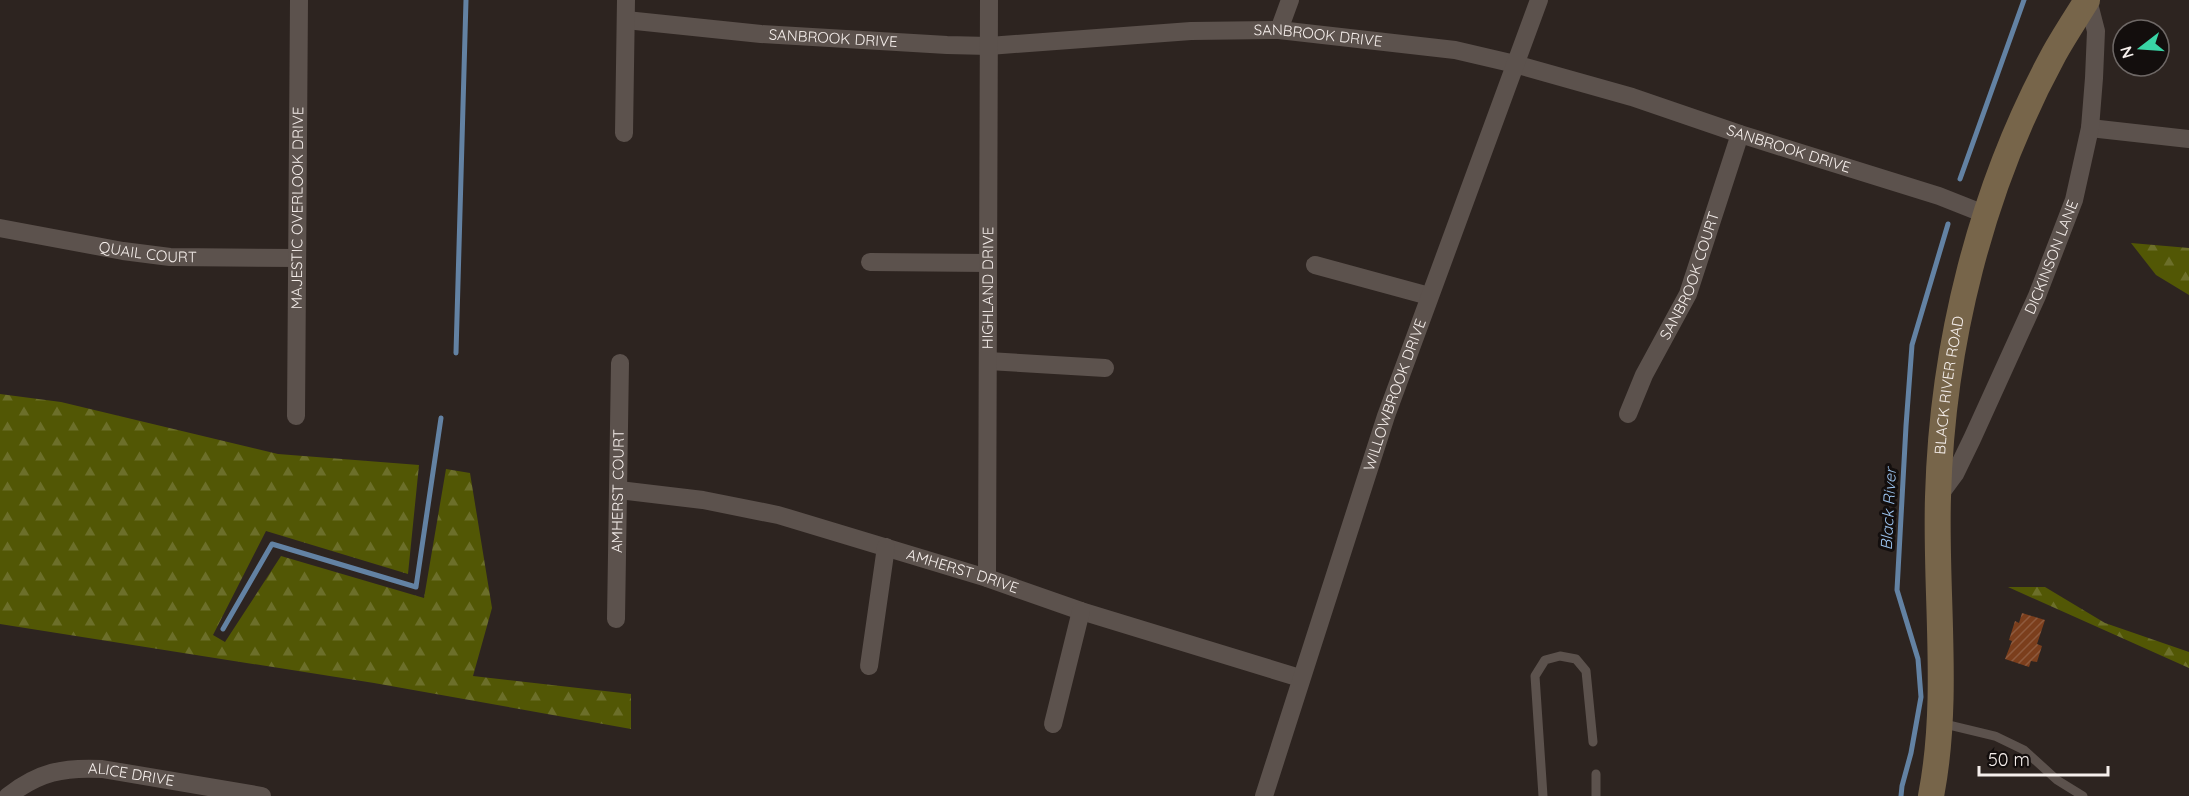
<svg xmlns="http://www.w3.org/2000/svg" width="2189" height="796" font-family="Quicksand,sans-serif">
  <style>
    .forest { fill: url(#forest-firs) }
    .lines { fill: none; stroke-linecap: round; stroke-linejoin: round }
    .stream { stroke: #6382a3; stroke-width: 5 }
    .building { fill: url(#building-hatch) }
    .lane { stroke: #5c524d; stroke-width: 9 }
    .street { stroke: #5c524d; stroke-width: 18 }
    .secondary { stroke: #77654a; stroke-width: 26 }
    .labels { text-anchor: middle; stroke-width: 6; stroke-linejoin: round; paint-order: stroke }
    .street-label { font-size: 15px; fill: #f6efec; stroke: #130e0d }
    .water-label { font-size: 16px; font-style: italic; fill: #9cc4f0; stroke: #130e0d }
  </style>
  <defs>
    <pattern id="forest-firs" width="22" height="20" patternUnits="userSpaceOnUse" patternTransform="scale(1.5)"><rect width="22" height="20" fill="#525705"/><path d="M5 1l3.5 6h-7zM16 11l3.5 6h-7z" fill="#6c6f2a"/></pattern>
    <pattern id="building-hatch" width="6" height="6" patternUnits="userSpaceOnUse" patternTransform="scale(1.5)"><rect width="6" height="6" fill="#7b3e1c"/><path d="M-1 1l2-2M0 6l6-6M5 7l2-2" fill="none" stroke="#8e5a3d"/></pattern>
  </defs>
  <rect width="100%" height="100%" fill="#2d2420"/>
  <path class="forest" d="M2131,243L2189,248V295L2156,275Z
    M0,394L61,402L278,454L419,465L408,574L266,531L213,635L225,642L281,556L424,598L446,469L470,473L492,608L473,676L631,694V729L374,683L0,624Z
    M2008,587H2045L2105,623L2189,652V668Z"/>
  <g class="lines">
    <path class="stream" d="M1960,179L2024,0
      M456,353L466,0
      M223,629L272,544L416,587L441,418
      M1901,796L1902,786L1911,753L1921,697L1918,659L1897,590L1906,426L1912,345L1948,224"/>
  </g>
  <path class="building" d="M2022,613L2045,620L2037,644L2042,646L2037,662L2031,661L2029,667L2005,659L2012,641L2009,640L2015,621L2019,623Z"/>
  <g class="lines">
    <path class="lane" d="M1941,723L1995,736L2024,750L2057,780L2083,796
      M1596,774V796
      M1543,796L1535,676L1545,660L1560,656L1576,659L1586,671L1593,742"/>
    <g class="street">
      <path id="s1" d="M626,20L761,34L947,45L989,46L1191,31L1279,30L1455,50L1515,64L1632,97L1740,134L1939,196L1987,215"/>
      <path d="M1279,30L1290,0"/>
      <path d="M2090,128L2189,139"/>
      <path d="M624,133L626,0"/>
      <path id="s2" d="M0,228L123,251L170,257L297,258"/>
      <path d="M870,262L988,263"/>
      <path d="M1315,265L1429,296"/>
      <path d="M988,361L1105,368"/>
      <path id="s3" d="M1628,414L1644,375L1688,294L1740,134"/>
      <path id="s4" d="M296,416L299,0"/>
      <path id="s5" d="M619,490L703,500L778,515L987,578L1081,611L1300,678"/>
      <path id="s6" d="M1938,497L1955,474L1972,439L2037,296L2074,200L2090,128L2094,78L2096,31L2088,0"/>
      <path id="s7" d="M987,578L989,0"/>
      <path id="s8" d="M616,619L620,363"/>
      <path d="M869,666L886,547"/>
      <path d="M1053,724L1081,611"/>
      <path id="s9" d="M8,796C39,772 63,767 102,769L262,796"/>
      <path id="s10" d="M1264,796L1386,416L1539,0"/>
    </g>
    <path class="secondary" id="s11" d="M1931,796C1950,698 1935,596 1938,497C1942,345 1981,188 2054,54C2064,36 2076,18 2087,0"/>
  </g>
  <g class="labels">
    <g class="street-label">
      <text dy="5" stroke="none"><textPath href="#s1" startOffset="694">SANBROOK DRIVE</textPath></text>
      <text dy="5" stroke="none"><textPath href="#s1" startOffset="208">SANBROOK DRIVE</textPath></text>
      <text dy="5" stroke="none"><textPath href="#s1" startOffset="1180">SANBROOK DRIVE</textPath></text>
      <text dy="5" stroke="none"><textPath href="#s4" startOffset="208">MAJESTIC OVERLOOK DRIVE</textPath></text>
      <text dy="5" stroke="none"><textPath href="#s2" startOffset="150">QUAIL COURT</textPath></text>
      <text dy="5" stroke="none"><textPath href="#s6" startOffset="266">DICKINSON LANE</textPath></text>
      <text dy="5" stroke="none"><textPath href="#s3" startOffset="152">SANBROOK COURT</textPath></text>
      <text dy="5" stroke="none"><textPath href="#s7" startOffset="290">HIGHLAND DRIVE</textPath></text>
      <text dy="5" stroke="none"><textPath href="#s11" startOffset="412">BLACK RIVER ROAD</textPath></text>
      <text dy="5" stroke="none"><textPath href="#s10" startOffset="422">WILLOWBROOK DRIVE</textPath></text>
      <text dy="5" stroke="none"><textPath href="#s8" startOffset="128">AMHERST COURT</textPath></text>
      <text dy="5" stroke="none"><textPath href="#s5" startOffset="354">AMHERST DRIVE</textPath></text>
      <text dy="5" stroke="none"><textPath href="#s9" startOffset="130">ALICE DRIVE</textPath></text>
    </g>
    <g class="water-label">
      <text transform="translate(1888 509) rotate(-87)" y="6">Black River</text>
    </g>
  </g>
  <g transform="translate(2141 48) rotate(253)"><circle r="28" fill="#130e0d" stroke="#6e6866" stroke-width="1.5"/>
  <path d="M0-4.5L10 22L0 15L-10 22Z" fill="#39d4a5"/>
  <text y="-9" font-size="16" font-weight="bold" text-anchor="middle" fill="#f6efec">N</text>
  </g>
  <path d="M1979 766v9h129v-9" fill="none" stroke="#f6efec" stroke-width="3"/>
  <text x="1988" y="766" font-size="18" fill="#f6efec" stroke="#130e0d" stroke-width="4.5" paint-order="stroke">50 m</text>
</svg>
